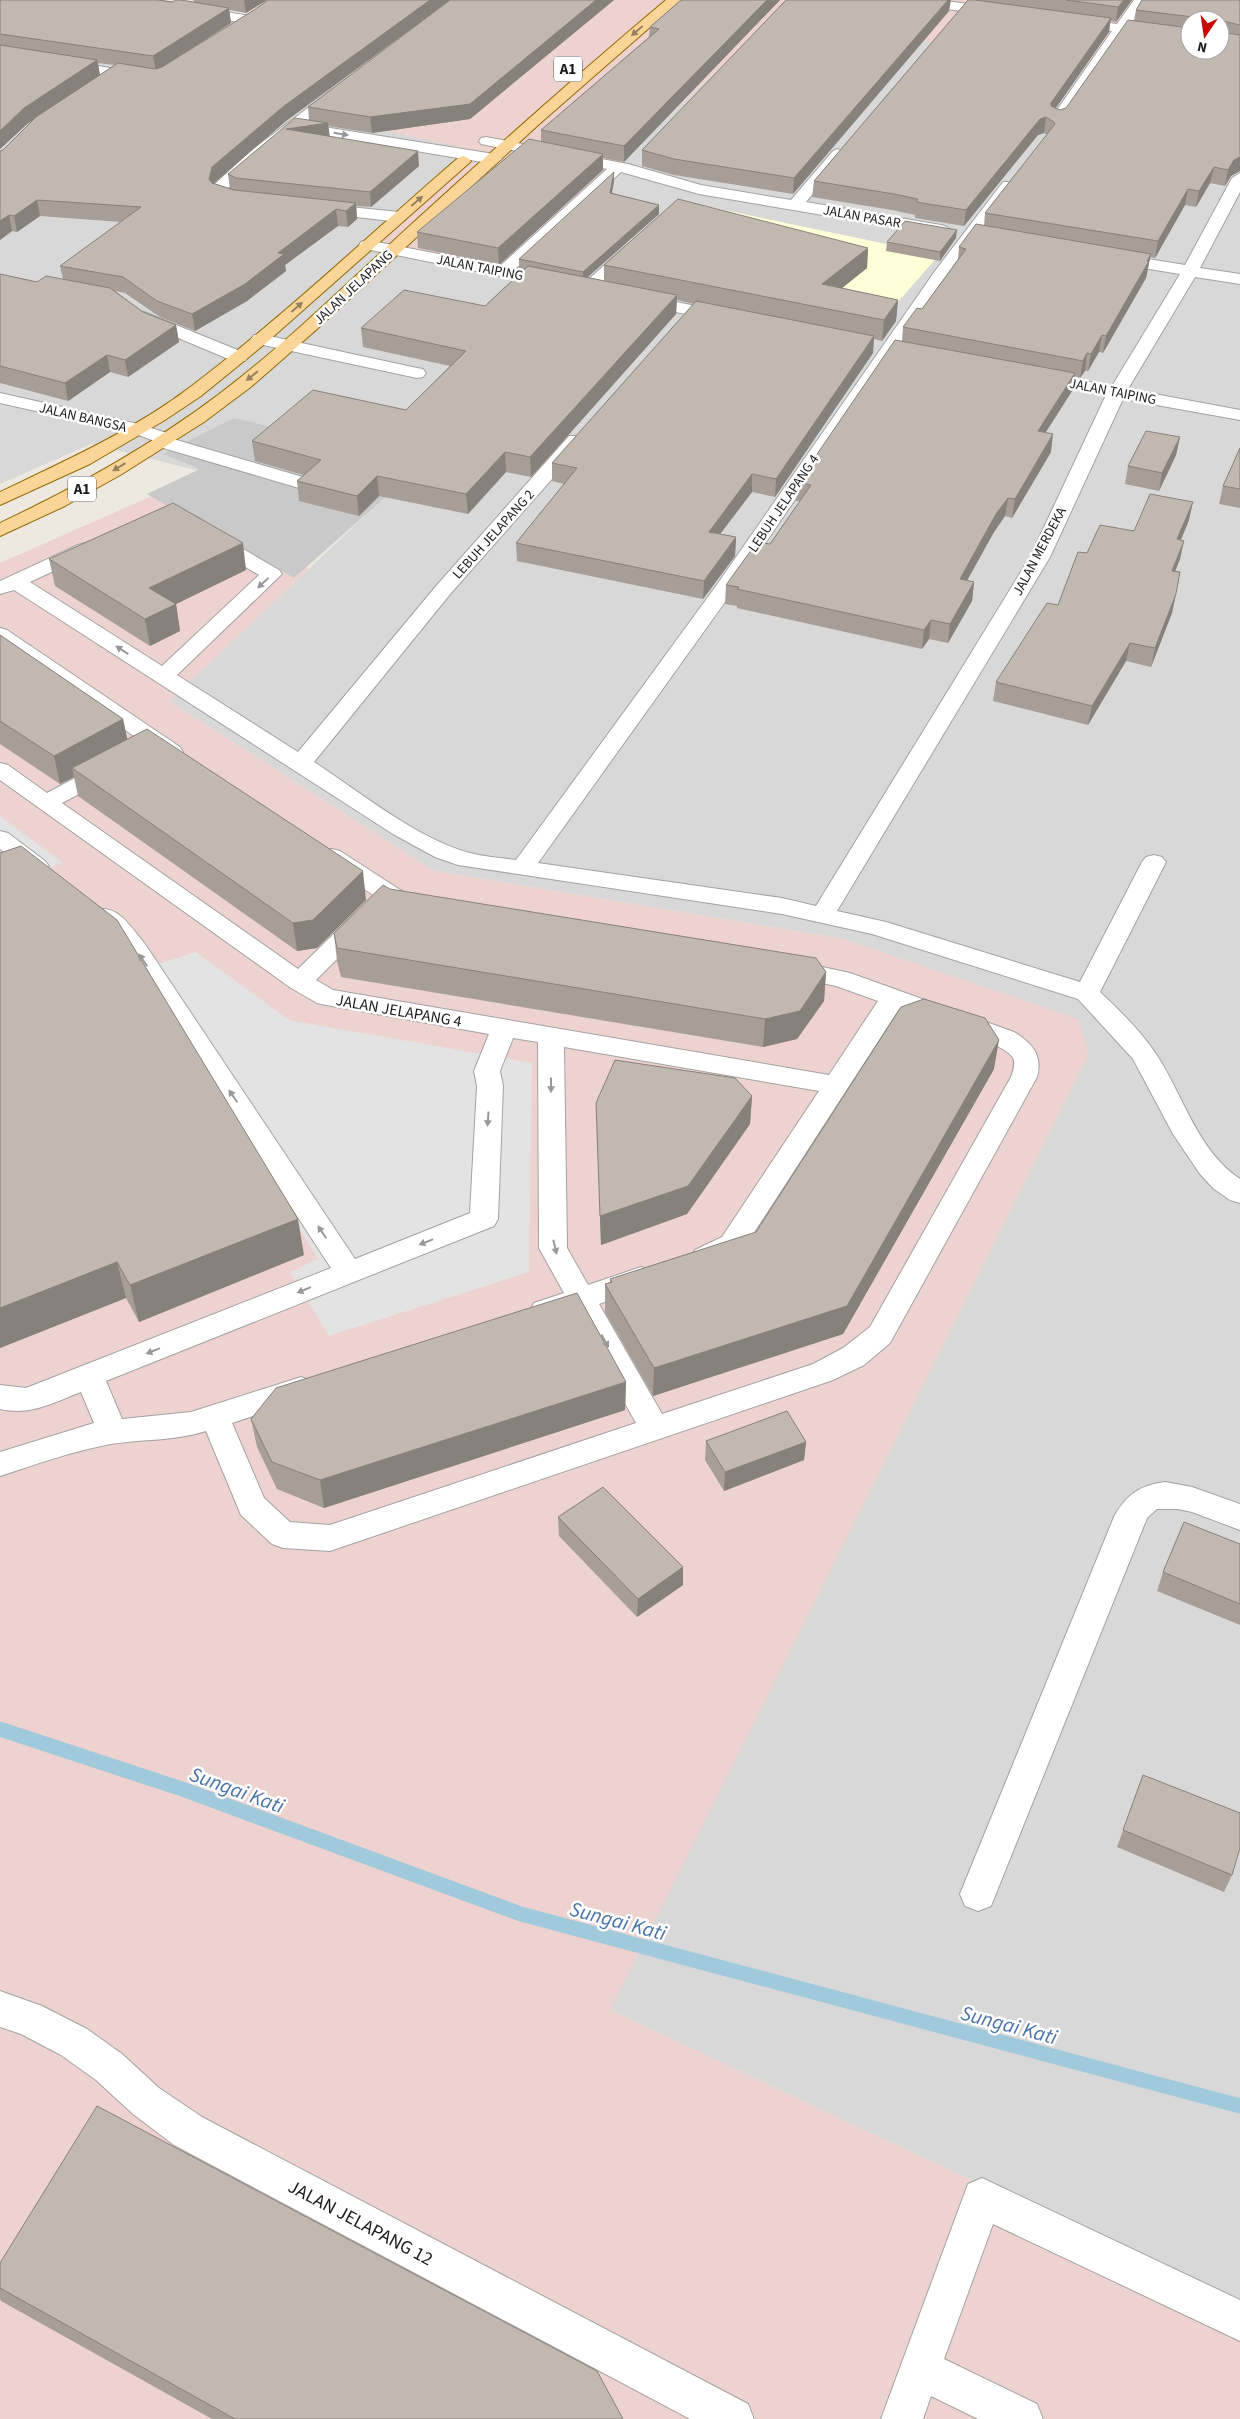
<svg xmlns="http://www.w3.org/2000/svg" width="1240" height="2419" font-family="'Source Sans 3',sans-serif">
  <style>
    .residential { fill: #d9d8d8; fill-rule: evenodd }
    .commercial { fill: #eed2cf }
    .education { fill: #fdffd7 }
    .religious { fill: #c9c9c9 }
    .parking { fill: #e3e3e3 }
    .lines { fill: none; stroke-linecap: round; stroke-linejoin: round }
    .stream { stroke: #a0cadb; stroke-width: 15 }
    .minor-casing { stroke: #a2a2a2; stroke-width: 2 }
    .major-casing { stroke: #916901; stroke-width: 2 }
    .minor { fill: #fff; fill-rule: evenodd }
    .major { fill: #fbd597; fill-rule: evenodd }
    .wall { fill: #a69e97; fill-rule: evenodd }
    .shaded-wall { fill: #87817b }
    .building { fill: #c1b8b0; stroke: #87817b }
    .oneway { fill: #96815f }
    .oneway2 { fill: #989898 }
    .labels { text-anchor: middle; stroke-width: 5; stroke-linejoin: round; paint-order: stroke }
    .far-street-label { font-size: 14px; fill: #1b1b1b; stroke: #fff }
    .shield { fill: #fff; stroke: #5f5f5f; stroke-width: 1 }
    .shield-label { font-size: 15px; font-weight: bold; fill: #1b1b1b }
    .street-label { font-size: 16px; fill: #1b1b1b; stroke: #fff }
    .near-street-label { font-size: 19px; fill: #1b1b1b; stroke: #fff }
    .near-water-label { font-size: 21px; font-style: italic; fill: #4974a9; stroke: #fff }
  </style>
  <rect width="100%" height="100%" fill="#ede9e0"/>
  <path class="residential" d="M0,0L250,21L281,0H1240V2307L610,2010L844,939L434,871L169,701L368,513L91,444L0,484ZM1190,20H1220V50H1190Z"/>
  <path class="commercial" d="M545,0H1141L1096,65L771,19L504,273L364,245L473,150L382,130Z
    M161,492L309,569L169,701L434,871L844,939L1078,1019L1089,1054L610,2010L1240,2307V2419H0V563Z"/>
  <path class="education" d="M705,206L939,255L898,302L670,243L666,235Z"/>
  <path class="religious" d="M234,418L424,463L294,578L147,494L200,469L163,454Z"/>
  <path class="parking" d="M0,816L63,863L0,883Z
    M196,952L289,1020L532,1063L529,1272L329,1336L290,1272L318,1259L139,970Z"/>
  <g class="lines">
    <path class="stream" d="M0,1729L185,1790L521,1914L1240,2106"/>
    <g class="minor-casing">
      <path id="minor" d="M127,0H157L250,16L257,20L250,24L134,4Z
        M903,0H939L998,8L1005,12L998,16L910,4Z
        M1134,0H1148L1130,26L1190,34V42L1125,33L1062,123H1052L1050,120L1112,31L1073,26L1066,22L1073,18L1117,24Z
        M0,50L141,73L148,77L141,81L0,58Z
        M338,88L345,92L343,95L305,124L494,154L502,159L494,164L296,131L262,156L228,188V191L253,197L255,200L253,203L247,205L215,197L212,194L215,184L252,150L333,89Z
        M486,137L628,164L701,185L791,200L833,151L838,149L846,154L806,202L941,225L947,227L949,230L947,233L941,235L699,194L621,172L515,269L561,278L563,282L561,286L555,287L361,248L359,245L361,242L367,240L500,266L607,169L481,144L479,141L481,138Z
        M1240,173V192L1200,268L1240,274V284L1195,277L1128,389L1240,410V420L1123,399L1050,557L837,911L886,922L1080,982L1142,862L1146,857L1154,855L1162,857L1166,862L1100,992C1121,1012 1142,1032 1158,1057C1184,1098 1198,1151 1240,1179V1203L1230,1200L1214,1189L1200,1174L1173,1134L1133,1059L1078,999L872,934L782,914L458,865L435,857L393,834L14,590L0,594V581L78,545L85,543L92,545L95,549L92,553L30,582L162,666L259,575L205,543L202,539L205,535L212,533L219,535L279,570L282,574L177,675L298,752L437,585L569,436H583L585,440L583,444L451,593L314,762C360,792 417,839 470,853C485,857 501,858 516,860L716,586L935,271L1003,182H1013L1016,185L946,278L730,595L538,863L782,898L816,906L1030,557L1106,395L1036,382L1030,381L1027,377L1030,373L1036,372L1112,386L1180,274L1112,263L1106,261L1104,258L1106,255L1112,253L1185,265L1232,178Z
        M320,204L399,212L407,217L399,222L314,212L312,209Z
        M631,245L637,247L639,250L637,253L594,293H582L580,289L582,285L625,247Z
        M641,295L726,312L732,313L734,317L732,321L726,322L635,304L633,300L635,296Z
        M144,312L245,353L248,357L245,361H233L138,321L136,317L138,313Z
        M260,334L417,368L423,369L426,373L423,377L417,378L254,343L251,339L254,335Z
        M0,393L138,424L170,434L173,439L313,480L315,484L313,488H299L153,445L152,440L133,433L0,403Z
        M0,628L7,630L180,747L183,752L180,757L172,759L164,757L0,643Z
        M109,762L117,764L120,769L117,774L62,803L298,969L354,914L363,911L372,914L375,919L372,924L316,980L333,990L829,1075L878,1001L836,986L781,974L778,968L781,962L790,960L850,973L1014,1032C1032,1043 1043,1055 1037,1077L890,1343L864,1365L833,1380L330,1551L283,1548L272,1544L241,1515L206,1431C175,1441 142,1439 111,1444C73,1451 37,1464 0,1476V1452L94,1423L81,1392C52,1403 31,1416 0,1409V1385L26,1388L331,1268L127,956L97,920L93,915L97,910C118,904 132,929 145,944L355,1259L470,1213L477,1086L474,1071L489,1034L326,1005L317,1003L291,988L0,780V763L8,765L47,793L101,764ZM899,1009C917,1016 1007,1043 1013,1058C1016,1064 1013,1071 1011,1077L870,1327L843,1348L813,1364L662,1414L599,1304L651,1286L655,1278L651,1270L641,1267L588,1285L567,1248L564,1047L819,1091L722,1237L695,1250L691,1257L695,1264C712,1270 728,1260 742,1251ZM513,1038L538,1042L539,1248L564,1293L534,1303L530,1311L534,1319L544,1322L574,1312L636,1423L330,1525L290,1522L264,1498L232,1423L311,1397L316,1389L311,1381L301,1377L191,1412L122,1419L106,1381L494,1226L498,1219L503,1086L500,1071Z
        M0,831L8,833L45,861L49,866L45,871C27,876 14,860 0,849Z
        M332,849L340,851L408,895L420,900L424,905L420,910C395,917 346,875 324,861L320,856L324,851Z
        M1165,1482L1192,1487L1240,1504V1530L1192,1512L1178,1509H1157L1147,1518L991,1906L978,1911L965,1906L960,1894L1114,1517C1126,1495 1140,1485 1165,1482Z
        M0,1991L42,2006L87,2029L122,2054L159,2088L202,2117L748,2404L754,2419H690L174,2145L133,2114L96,2080L61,2055L21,2034L0,2027Z
        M982,2178L1240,2300V2341L993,2224L944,2359L1037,2404L1043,2419H978L931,2396L923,2419H881L968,2184Z"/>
    </g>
    <g class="major-casing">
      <path id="major" d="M666,0H681L537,126L316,330L252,386L204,422L122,474L65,506L0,536V523C85,483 168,436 241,377C305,326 364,267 425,212C504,140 584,69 666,0Z
        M463,156L468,158L471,161L468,164L266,343L201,396L165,420L90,464L0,505V492C65,461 132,431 189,388C282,318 370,234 458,158Z"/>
    </g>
    <use href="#minor" class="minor"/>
    <use href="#major" class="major"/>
  </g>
  <path class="wall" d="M0,0L172,2H194L193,0H267L246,13L229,10L231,23L161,68L254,10L268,0H614L470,119L372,133L328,126L329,136L419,166L371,207L356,206L357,219L348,227L338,226L285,265L286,271L247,301L195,331L160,317L125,293L115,291L143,312L176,325L179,342L128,377L110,372L68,401L0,383V274L37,282L63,279L60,266L121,222L40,216L17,232L12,231L0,240V151L3,150L35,118L27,124L0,149ZM444,5L308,107L309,120L228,174L230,189L214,183L286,121ZM98,63L115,65L100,75Z
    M681,0H780L624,162L603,158V170L499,265L418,248L417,232L541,142V130L649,37L650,27Z
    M968,0H1132L1116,22L1110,21L1109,32L1056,108L1060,110L1066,108L1134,21L1136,10L1240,0V171L1231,176L1225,186L1210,183L1196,207L1185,205L1155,258L1150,257L1146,278L1103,353L1099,352L1088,371H1085L1080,378L1074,377L1072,391L1046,432L1051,452L1012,518L1005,516L994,532L967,581L974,582L972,601L948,643L929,639L922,649L737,608V606L725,604L726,585L770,544L800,501H796L798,482L902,341L903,327L922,309L958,259L959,247L984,226L985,213L1047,135L1044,133L1038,135L964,226L915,218V215L892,210L812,197L814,181ZM1190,20H1220L1190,50Z
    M949,11L793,194L674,175L642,166V150Z
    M614,181L612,193L659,205V214L588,277L604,281V265L868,248L867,268L842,288L898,300L896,321L882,341L874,339L873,353L775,497L752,492L720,534L736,537L735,556L703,599L517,561L516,543L564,484L552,481V463L694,304L677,300L676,314L531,477L506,472L468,514L379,496L359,516L299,501L297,481L304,475L255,461L252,441L406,410L450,366L363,347L361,328L485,306L523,270L519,269V259Z
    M956,238L940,261L886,251L887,242Z
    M1180,437L1176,455L1159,491L1125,484L1128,466Z
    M1240,448V508L1219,504L1223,486Z
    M1189,520L1181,540L1180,559L1175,571L1180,572L1172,613L1151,667L1126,661L1088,725L993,701L996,682L1058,605L1087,553L1134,531Z
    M49,559L246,570L176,604L180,631L150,646L55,586Z
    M0,635L123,719L127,739L366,900L317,948L297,951L78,796L74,777L60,784L0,744Z
    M0,853L304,1255L139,1322L126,1298L0,1348Z
    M390,889L826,972L824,1001L797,1039L763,1047L341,977L337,961L334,933Z
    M994,1069L843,1334L653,1396L605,1312V1284L610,1282V1279L756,1232Z
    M752,1096L750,1124L687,1214L601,1245L596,1103Z
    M626,1382L625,1410L324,1508L277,1489L257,1447L251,1419Z
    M706,1441L806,1442L804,1460L724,1491L705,1460Z
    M558,1517L683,1567V1585L637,1617L559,1536Z
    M1240,1544V1625L1157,1591L1163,1572Z
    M1143,1775L1232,1875L1224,1892L1117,1847Z
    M0,2263L623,2419H212L1,2301L0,2299Z"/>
  <path class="shaded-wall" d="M244,0H267L246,13Z
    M430,0H450L286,121L214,183L211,195L209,179L212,167L284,106Z
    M596,0H614L470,119L372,133L370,117Z
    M767,0H780L624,162V146Z
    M948,0H951L949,11L793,194L794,178Z
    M1124,0H1132L1116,22L1118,7Z
    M229,8L231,23L156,71L153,56Z
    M1111,18L1109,32L1048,119L1051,103Z
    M97,60L100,75L27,124L0,149V131L24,108Z
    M1046,117L1044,133L1038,135L964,226L966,210L1040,119Z
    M328,123L330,138L286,129Z
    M418,151L419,166L371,207L370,192Z
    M603,154V170L499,265L498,248Z
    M1240,157V171L1231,176L1225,186L1228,170L1234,160Z
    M1214,167L1210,183L1196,207L1199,191Z
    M614,172V181L610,202V193Z
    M1188,189L1185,205L1155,258L1158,241Z
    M37,200L40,216L17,232L14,216Z
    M356,203L357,219L348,227L346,211Z
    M659,205V214L583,281V272Z
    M336,209L338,226L285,265L286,271L247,301L195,331L192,314L278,253Z
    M9,215L12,231L0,240V221Z
    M957,230L956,238L940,261V252Z
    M868,248L867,268L821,305L822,284Z
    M1151,254L1146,278L1103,353L1106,336Z
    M677,295L676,314L531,477L530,457Z
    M898,300L896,321L882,341L884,320Z
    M176,325L179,342L128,377L125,360Z
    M1102,335L1099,352L1088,371L1091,354Z
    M874,336L873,353L775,497L776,479Z
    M1087,353L1085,371L1080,378L1083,361Z
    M107,355L110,372L68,401L65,383Z
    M1075,373L1072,391L1035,449L1038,431Z
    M1053,434L1051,452L1012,518L1015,499Z
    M1180,437L1176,455L1159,491L1162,473Z
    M505,452L506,472L468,514L466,494Z
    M752,474V492L708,550L709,532Z
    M377,476L379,496L359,516L357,496Z
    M1008,498L1005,516L994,532L957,598L960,579L996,514Z
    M1193,502L1189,520L1173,558L1177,539Z
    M736,537L735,556L703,599L704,581Z
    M1184,541L1180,559L1168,589L1172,571Z
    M243,543L246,570L176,604L180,631L150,646L145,619L149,588Z
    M974,582L972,601L948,643L950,624Z
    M1176,594L1172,613L1151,667L1155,648Z
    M931,620L929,639L922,649L924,630Z
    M1130,643L1126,661L1088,725L1092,706Z
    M123,719L129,747L72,768L74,777L60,784L54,756Z
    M363,871L366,900L317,948L297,951L293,923Z
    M826,972L824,1001L797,1039L763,1047L765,1019Z
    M999,1040L994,1069L843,1334L653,1396L654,1368Z
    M752,1096L750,1124L687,1214L601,1245L600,1216Z
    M298,1219L304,1255L139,1322L130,1285Z
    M117,1262L126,1298L0,1348V1308Z
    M626,1382L625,1410L324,1508L320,1480Z
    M806,1442L804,1460L724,1491L725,1472Z
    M683,1567V1585L637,1617L638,1599Z"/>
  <path class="building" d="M0,0H157L172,2L176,0H181L229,8L153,56L0,34Z
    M268,0H430L284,106L212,167L209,179L212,183L234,190L356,203L346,211L336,209L278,253L284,254L245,284L192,314L157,301L123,277L60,266L141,207L37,200L14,216L9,215L0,221V151L3,150L36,117L118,63L155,69L162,67L254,10Z
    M450,0H596L470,104L370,117L308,107Z
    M681,0H767L624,146L541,130L659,29L650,27Z
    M786,0H948L794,178L674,159L642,150Z
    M968,0H975L1111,18L1051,103V106L1060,110L1066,108L1128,20L1190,28V50H1220V20H1193V17L1136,10L1142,0H1240V25L1223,21L1221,23V32L1240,35V157L1234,160L1228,170L1214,167L1199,191L1188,189L1158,241L985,213L1055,124L1054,122L1046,117L1040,119L966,210L916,202L918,199L894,194L814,181Z
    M1066,0H1124L1118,7Z
    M0,45L97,60L24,108L0,131Z
    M295,118L328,123L286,129L418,151L370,192L236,178L228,174Z
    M529,139L603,154L498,248L417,232Z
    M614,172L610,193L659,205L583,272L519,259Z
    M678,199L868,248L822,284L898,300L884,320L604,265Z
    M905,221L957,230L940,252L887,242Z
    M976,224L1151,254L1147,261H1149L1106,336L1102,335L1091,354L1087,353L1083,361L903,327L917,308L922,309L966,249L959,247Z
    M528,266L677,295L530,457L505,452L466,494L377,476L357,496L297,481L321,460L252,441L313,390L406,410L466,351L361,328L404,290L485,306Z
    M0,274L37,282L46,276L110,288L143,312L176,325L125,360L107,355L65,383L0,366Z
    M696,301L874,336L776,479L752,474L709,532L736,537L704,581L516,543L577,468L552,463Z
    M895,340L1075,373L1038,431L1053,434L1015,499L1008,498L996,514L960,579L974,582L950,624L931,620L924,630L737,589L739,587L726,585L757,542L770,544L811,485L798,482Z
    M1146,431L1180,437L1162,473L1128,466Z
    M1240,448V489L1223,486Z
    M1150,494L1193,502L1177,539L1184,541L1172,571L1180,572L1176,594L1155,648L1130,643L1092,706L996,682L1047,603L1058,605L1078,552L1087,553L1100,525L1134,531Z
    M173,503L243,543L149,588L176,604L145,619L49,559Z
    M0,635L123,719L54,756L0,721Z
    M147,729L363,871L313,920L293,923L72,768Z
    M21,846L117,920L298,1219L130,1285L117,1262L0,1308V853Z
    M383,885L390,889L816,958L826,972L800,1011L765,1019L337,948L334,933Z
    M924,999L985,1018L999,1040L847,1306L654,1368L605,1284L612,1282L610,1279L756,1232L901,1007Z
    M615,1060L735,1078L752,1096L688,1186L600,1216L596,1103Z
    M577,1293L626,1382L320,1480L272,1462L251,1419L276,1388Z
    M787,1411L806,1442L725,1472L706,1441Z
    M603,1487L683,1567L638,1599L558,1517Z
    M1184,1522L1240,1544V1604L1163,1572Z
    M1143,1775L1240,1813V1848L1232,1875L1123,1830Z
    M97,2106L597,2371L623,2419H235L0,2288V2263Z"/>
  <defs><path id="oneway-solid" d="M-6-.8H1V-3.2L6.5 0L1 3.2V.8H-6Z" transform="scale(1.25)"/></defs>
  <g class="oneway">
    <use href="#oneway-solid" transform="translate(637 31) rotate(139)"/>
    <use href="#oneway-solid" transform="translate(417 201) rotate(-41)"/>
    <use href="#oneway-solid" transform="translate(297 307) rotate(-41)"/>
    <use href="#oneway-solid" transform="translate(252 376) rotate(141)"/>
    <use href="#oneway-solid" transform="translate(119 467) rotate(149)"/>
  </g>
  <g class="oneway2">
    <use href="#oneway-solid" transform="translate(341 134) rotate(9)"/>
    <use href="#oneway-solid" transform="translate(263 583) rotate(137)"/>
    <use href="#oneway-solid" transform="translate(122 650) rotate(-147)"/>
    <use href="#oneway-solid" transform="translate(143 960) rotate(-124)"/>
    <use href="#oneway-solid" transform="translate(551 1085) rotate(90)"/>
    <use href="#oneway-solid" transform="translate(233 1096) rotate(-124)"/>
    <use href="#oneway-solid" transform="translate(488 1119) rotate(94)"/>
    <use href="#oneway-solid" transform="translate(322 1232) rotate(-124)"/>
    <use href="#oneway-solid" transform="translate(426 1242) rotate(159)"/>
    <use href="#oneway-solid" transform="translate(555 1247) rotate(77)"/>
    <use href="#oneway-solid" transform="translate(304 1290) rotate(158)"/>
    <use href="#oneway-solid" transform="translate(605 1341) rotate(61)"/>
    <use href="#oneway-solid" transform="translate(153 1351) rotate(158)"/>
  </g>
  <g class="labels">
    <g class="far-street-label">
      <text transform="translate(862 216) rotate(10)" y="5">JALAN PASAR</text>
      <text transform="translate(480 267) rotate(11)" y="5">JALAN TAIPING</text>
      <text transform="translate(353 287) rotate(-43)" y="5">JALAN JELAPANG</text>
      <text transform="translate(1113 391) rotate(11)" y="5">JALAN TAIPING</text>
      <text transform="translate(83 417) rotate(13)" y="5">JALAN BANGSA</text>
      <text transform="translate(783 503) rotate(-56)" y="5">LEBUH JELAPANG 4</text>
      <text transform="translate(493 534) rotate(-48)" y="5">LEBUH JELAPANG 2</text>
      <text transform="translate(1039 551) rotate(-62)" y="5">JALAN MERDEKA</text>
    </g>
    <g class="shield">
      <rect x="554" y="56.5" width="28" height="25" rx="4"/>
      <rect x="68" y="476.5" width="28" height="25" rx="4"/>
    </g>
    <g class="shield-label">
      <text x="568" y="74">A1</text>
      <text x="82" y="494">A1</text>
    </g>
    <g class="street-label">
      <text transform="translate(399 1010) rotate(10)" y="6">JALAN JELAPANG 4</text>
    </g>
    <g class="near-street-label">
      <text transform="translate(361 2222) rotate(28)" y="7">JALAN JELAPANG 12</text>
    </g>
    <g class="near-water-label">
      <text transform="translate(237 1790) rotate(20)" y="7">Sungai Kati</text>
      <text transform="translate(618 1921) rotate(15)" y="7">Sungai Kati</text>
      <text transform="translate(1009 2025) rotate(15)" y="7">Sungai Kati</text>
    </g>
  </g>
  <g transform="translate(1205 35) rotate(193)"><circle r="24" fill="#ffffff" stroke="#a4a4a4"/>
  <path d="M0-4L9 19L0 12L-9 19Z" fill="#c50b01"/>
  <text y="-8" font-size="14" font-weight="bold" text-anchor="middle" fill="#1b1b1b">N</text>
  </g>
</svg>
